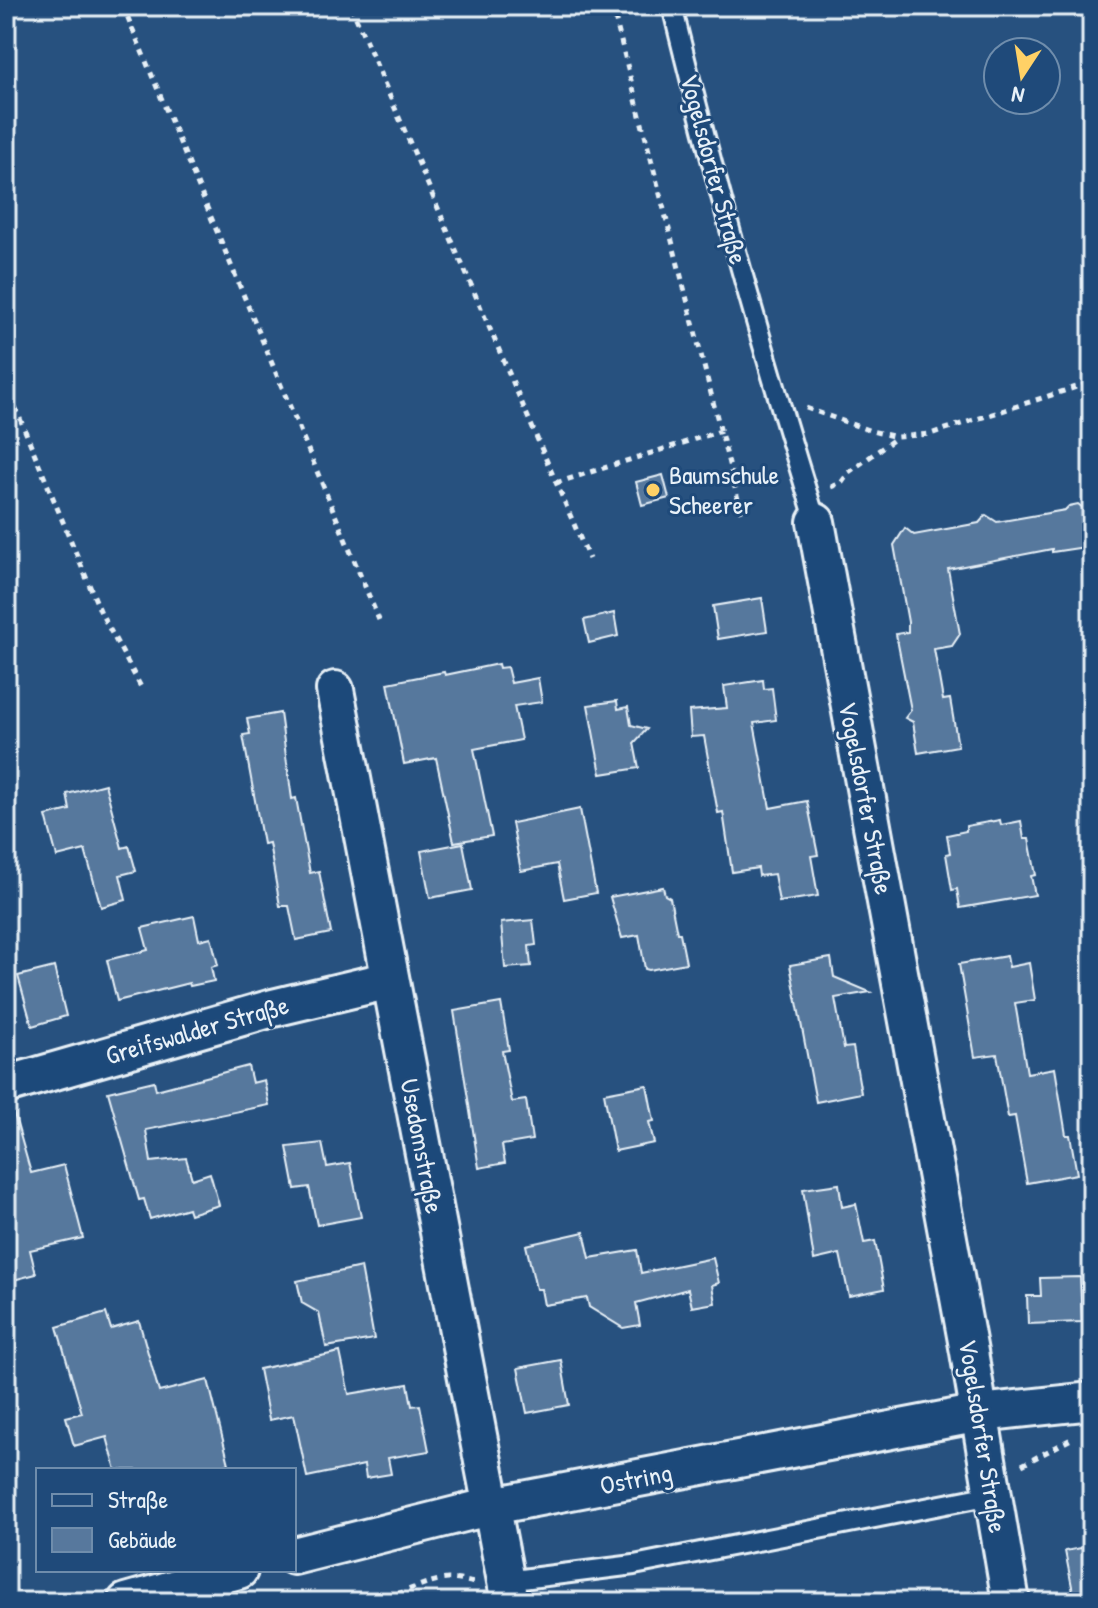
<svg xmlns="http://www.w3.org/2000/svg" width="1098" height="1608" font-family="'Patrick Hand',sans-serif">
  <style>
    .building { fill: #57789d; stroke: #e8f1f8; stroke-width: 2 }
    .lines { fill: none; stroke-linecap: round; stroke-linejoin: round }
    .service-casing { stroke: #e8f1f8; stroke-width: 24 }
    .minor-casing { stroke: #e8f1f8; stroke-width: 42 }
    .path { stroke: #e8f1f8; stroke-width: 5; stroke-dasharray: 6 6; stroke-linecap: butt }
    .service { stroke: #1f4a7a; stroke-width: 18 }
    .minor { stroke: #1f4a7a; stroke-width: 36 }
    .poi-dot { fill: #ffd166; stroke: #1f4a7a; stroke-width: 3 }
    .labels { text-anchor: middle; stroke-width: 6; stroke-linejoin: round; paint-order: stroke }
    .street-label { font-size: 26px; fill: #e8f1f8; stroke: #1f4a7a }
    .poi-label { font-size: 26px; fill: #e8f1f8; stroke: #1f4a7a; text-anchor: start }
  </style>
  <rect width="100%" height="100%" fill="#27517f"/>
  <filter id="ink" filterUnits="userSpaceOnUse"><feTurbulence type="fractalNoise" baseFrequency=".0125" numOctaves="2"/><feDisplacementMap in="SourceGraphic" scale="16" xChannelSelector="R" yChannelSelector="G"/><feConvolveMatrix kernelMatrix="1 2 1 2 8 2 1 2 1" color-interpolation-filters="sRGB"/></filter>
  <g filter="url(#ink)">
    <path class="building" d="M663,475L669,498L642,505L636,482Z
      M1078,504L1088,512L1092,546L1052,552V549L948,569L960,634L952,646L934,649L943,700L950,699L958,746L918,753L913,722L905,718L911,710L896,634L908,632V622L894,545L905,528L914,535L979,523L986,515L997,522L1065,510L1069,506Z
      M762,598L767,631L718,639L713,606Z
      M614,613L618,636L589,643L584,620Z
      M498,664L499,668L507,667L511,683L538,678L542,702L514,706L521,740L474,749L492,836L454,842L436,758L404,764L388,683L444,672L445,675Z
      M763,680L764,689L772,688L776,720L754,723L770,808L807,801L818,855L811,856L818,896L779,902L774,874L759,876L758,868L732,872L723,812L718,813L704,736L691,737L689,711L727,708L724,686Z
      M617,701L618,709L628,707L631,725L647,729L634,743L639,768L601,774L588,705Z
      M280,713L292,799L296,798L310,873L319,871L331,933L296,940L289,906H280L269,843L263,844L243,735L250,734L247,719Z
      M105,784L122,848L129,846L136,871L120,875L126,900L101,907L85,850L57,857L46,816L70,810L67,794Z
      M580,809L596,893L564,899L557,864L521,871L512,823Z
      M1000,820L1001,825L1021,821L1024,839H1029L1036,875L1031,876L1035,895L960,908L957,889L952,890L946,854L950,853L947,835L966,831V826Z
      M463,843L472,890L430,898L421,851Z
      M663,887L665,895L670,898L677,933H680L686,963L649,970L645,969L639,935L622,938L610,897Z
      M194,916L199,940L211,937L218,965L211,967L214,981L190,986L189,983L117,1001L107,960L148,950L142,928Z
      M533,920L536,945L529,946L531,966L505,968L501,923Z
      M1007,956L1009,967L1029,963L1035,1000L1015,1003L1027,1073L1055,1068L1066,1135H1070L1077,1174L1027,1183L1015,1116L1008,1117L997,1054L975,1057L959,964Z
      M831,958L834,977L870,992L835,998L844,1048L853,1047L861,1093L816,1102L790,965Z
      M54,967L66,1016L32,1026L18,976Z
      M501,1003L509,1050L502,1051L512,1102L526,1100L532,1140L502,1145L505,1163L479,1168L454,1011Z
      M248,1066L252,1083L264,1080L269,1105L146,1130L151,1162L186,1158L192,1179L210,1173L219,1205L190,1214L188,1208L150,1219L144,1199L139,1200L108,1092L154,1081L156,1090Z
      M647,1085L654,1121L649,1122L654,1143L615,1151L604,1093Z
      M13,1110L31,1173L64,1165L83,1238L30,1250L36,1274L6,1282V1111Z
      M322,1143L327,1167L350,1163L361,1217L317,1225L309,1187L295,1189L287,1147Z
      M839,1184L842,1207L856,1204L864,1243L875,1241L884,1289L849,1296L840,1254L814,1260L803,1189Z
      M584,1232L590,1258L637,1250L641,1273L713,1258L719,1283L712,1285L715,1303L692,1307L688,1289L636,1303L640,1325L623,1328L589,1307L587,1298L544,1305L541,1289H536L526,1245Z
      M361,1267L374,1339L326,1347L319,1313L302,1303L297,1281Z
      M1080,1277L1082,1322L1028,1324L1027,1296H1041L1040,1278Z
      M106,1313L111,1329L139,1321L159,1392L208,1380L229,1464L205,1470H116L107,1437L74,1446L66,1417L82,1413L57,1327Z
      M340,1352L349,1394L408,1384L412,1406L420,1405L429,1451L388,1458L391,1474L366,1478L364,1465L307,1477L294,1415L269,1420L259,1369Z
      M561,1360L569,1405L527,1413L518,1368Z
      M1092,1546V1602H1075L1065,1551Z"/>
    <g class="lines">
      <g class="service-casing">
        <path id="service" d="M672,6C714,180 763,351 816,522
          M506,1581L634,1565L992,1495"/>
      </g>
      <g class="minor-casing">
        <path id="minor" d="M816,522L969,1352L1011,1602
          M335,690L510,1602
          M6,1085L273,1008L390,980
          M294,1556L492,1506L980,1413L1092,1401
          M126,1602L239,1570"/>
      </g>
      <path class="path" d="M123,6L379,620
        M351,6L589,559
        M612,6L742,515
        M6,385L101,613L142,689
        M806,408L871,431L897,437L930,434L1092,382
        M556,483L721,431
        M831,487L841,483L849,472L896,438
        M1022,1465L1073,1438
        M375,1602C398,1596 425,1580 448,1579C457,1579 466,1581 474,1583"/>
      <use href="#service" class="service"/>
      <use href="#minor" class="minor"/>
    </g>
  </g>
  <circle class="poi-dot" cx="653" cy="490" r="8"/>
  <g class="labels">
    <g class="street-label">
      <text transform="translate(714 169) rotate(75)" y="9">Vogelsdorfer Straße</text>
      <text transform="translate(866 798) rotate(79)" y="9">Vogelsdorfer Straße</text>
      <text transform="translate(197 1030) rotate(-16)" y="9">Greifswalder Straße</text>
      <text transform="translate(422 1146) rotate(79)" y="9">Usedomstraße</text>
      <text transform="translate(983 1436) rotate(81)" y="9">Vogelsdorfer Straße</text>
      <text transform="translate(636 1479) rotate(-11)" y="9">Ostring</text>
    </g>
    <g class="poi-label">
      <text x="669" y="484">Baumschule<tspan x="669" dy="30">Scheerer</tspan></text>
    </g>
  </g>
  <rect width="1098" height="1608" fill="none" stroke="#1f4a7a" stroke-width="32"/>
  <rect x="16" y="16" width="1066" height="1576" fill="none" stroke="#e8f1f8" stroke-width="3" filter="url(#ink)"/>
  <rect x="36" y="1468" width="260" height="104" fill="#1f4a7a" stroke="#6f8dac" stroke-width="2"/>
  <rect x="52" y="1494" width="40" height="12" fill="#1f4a7a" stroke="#6f8dac" stroke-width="2"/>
  <text x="108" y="1508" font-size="24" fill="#e8f1f8">Straße</text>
  <rect x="52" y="1528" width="40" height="24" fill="#57789d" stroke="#6f8dac" stroke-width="2"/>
  <text x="108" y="1548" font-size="24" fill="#e8f1f8">Gebäude</text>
  <g transform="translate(1022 76) rotate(192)"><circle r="38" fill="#1f4a7a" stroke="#6f8dac" stroke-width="2"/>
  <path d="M0-6L14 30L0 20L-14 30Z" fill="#ffd166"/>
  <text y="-12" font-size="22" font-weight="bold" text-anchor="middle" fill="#e8f1f8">N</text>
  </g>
</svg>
